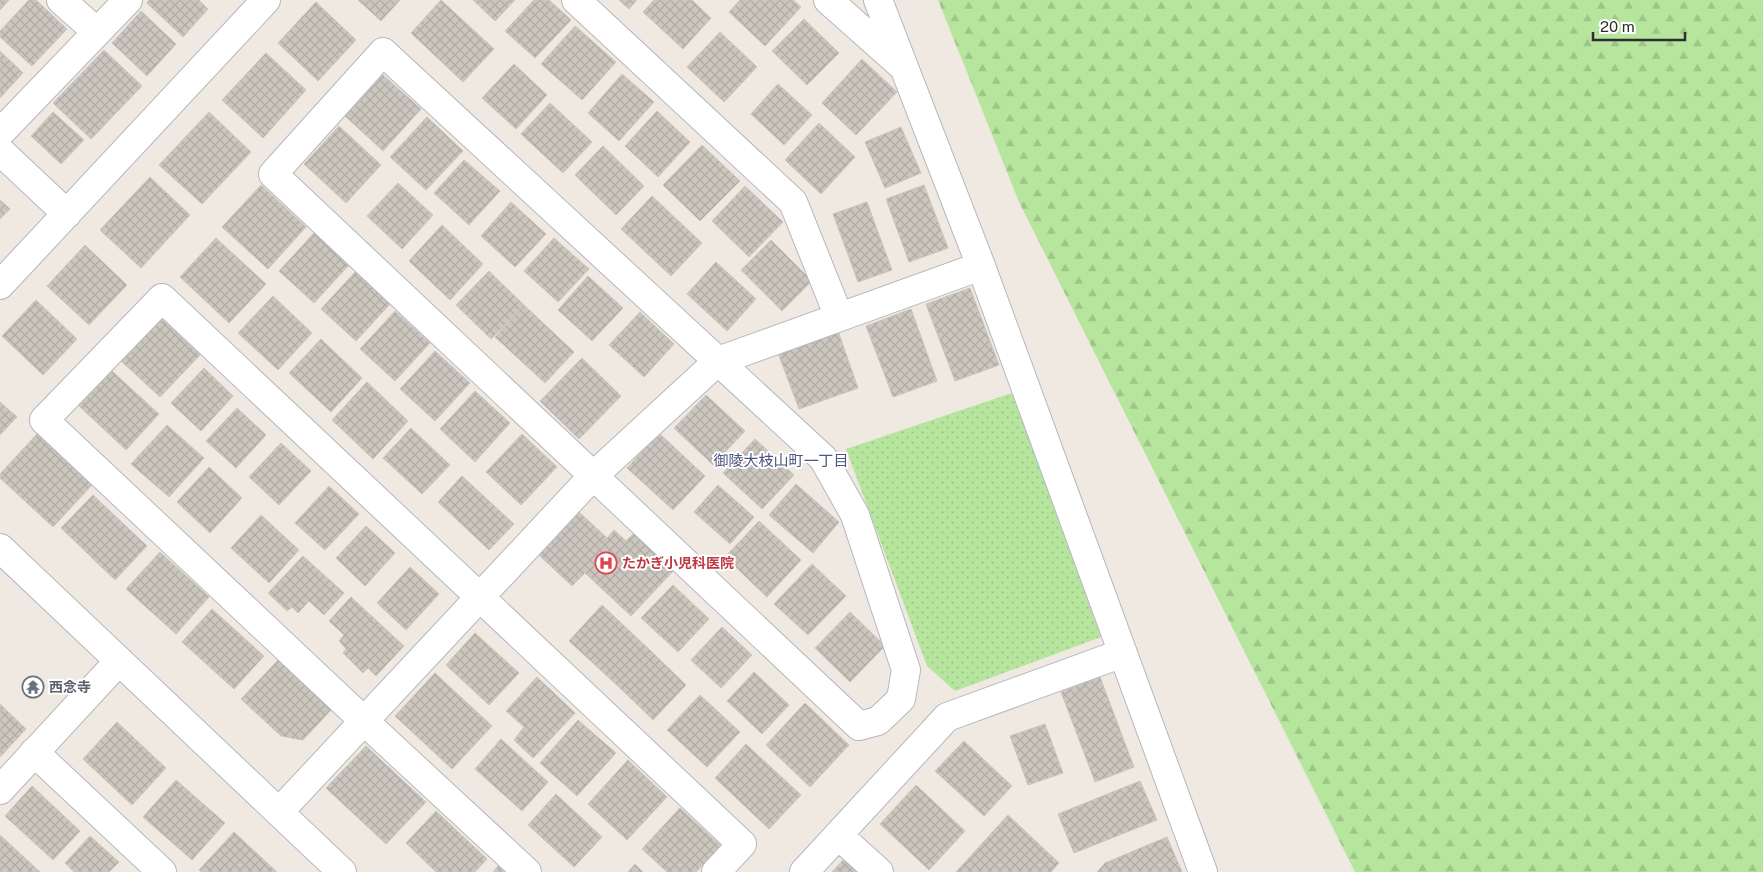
<svg xmlns="http://www.w3.org/2000/svg" width="1763" height="872" font-family="'Public Sans','Noto Sans JP',sans-serif">
  <style>
    .forest { fill: url(#forest-firs) }
    .park { fill: url(#park-dots) }
    .building { fill: url(#building-cross-hatch); stroke: #cbc5ba }
    .lines { fill: none; stroke-linecap: round; stroke-linejoin: round }
    .minor-casing { stroke: #b4b7c1; stroke-width: 30 }
    .minor { stroke: #fff; stroke-width: 28 }
    .labels { text-anchor: middle; stroke-width: 4; stroke-linejoin: round; paint-order: stroke }
    .health-label { font-size: 14px; font-weight: bold; fill: #be3a42; stroke: #fff; text-anchor: start }
    .worship-label { font-size: 14px; font-weight: bold; fill: #5b616d; stroke: #fff; text-anchor: start }
    .neighbourhood-label { font-size: 15px; fill: #4d5680; stroke: #fff }
  </style>
  <defs>
    <pattern id="forest-firs" width="22" height="20" patternUnits="userSpaceOnUse" patternTransform="scale(1.25)"><rect width="22" height="20" fill="#b6e59e"/><path d="M5 1l3.5 6h-7zM16 11l3.5 6h-7z" fill="#9dc588"/></pattern>
    <pattern id="park-dots" width="8" height="8" patternUnits="userSpaceOnUse" patternTransform="scale(1.25)"><rect width="8" height="8" fill="#b6e59e"/><path d="M2 2h.1M6 6h.1" fill="none" stroke="#9dc588" stroke-width="1.8" stroke-linecap="round"/></pattern>
    <pattern id="building-cross-hatch" width="8" height="8" patternUnits="userSpaceOnUse" patternTransform="scale(1.25)"><rect width="8" height="8" fill="#cbc7bf"/><path d="M0 0l8 8M0 8l8-8" fill="none" stroke="#afaba4"/></pattern>
  </defs>
  <rect width="100%" height="100%" fill="#efe9e1"/>
  <path class="forest" d="M938,0H1763V872H1355L1019,202Z"/>
  <path class="park" d="M1012,393L1101,637L955,691L927,666L846,449Z"/>
  <path class="building" d="M0,0H9L0,10Z
    M29,0H36L67,29L32,66L0,37V31Z
    M149,0H199L208,9L183,37L147,3Z
    M358,0H400L381,21Z
    M441,0L494,49L463,82L411,33Z
    M473,0H515L495,21Z
    M534,0H549L571,20L535,58L505,31Z
    M619,0H637L629,9Z
    M654,0H692L711,18L683,49L643,12Z
    M740,0H793L801,7L765,46L729,12Z
    M316,2L356,40L318,81L278,43Z
    M141,11L176,44L147,76L112,43Z
    M804,19L839,53L807,85L772,51Z
    M575,26L616,62L582,100L541,64Z
    M720,32L757,67L724,102L687,67Z
    M104,50L142,86L91,139L53,103Z
    M0,51L23,73L0,98Z
    M266,53L306,90L263,138L222,100Z
    M862,59L897,92L856,135L822,103Z
    M514,64L547,95L516,129L482,98Z
    M622,74L654,102L619,141L588,113Z
    M383,75L421,109L383,151L345,116Z
    M778,84L812,115L784,145L751,114Z
    M550,103L592,142L563,173L521,134Z
    M657,111L690,142L658,177L625,146Z
    M53,112L84,140L61,164L31,136Z
    M209,112L251,152L202,204L159,165Z
    M427,117L463,151L426,190L390,157Z
    M819,123L855,157L821,194L785,160Z
    M339,126L381,165L346,203L304,164Z
    M901,127L921,173L885,188L865,142Z
    M702,145L740,181L700,221L663,185Z
    M603,146L644,186L616,215L575,175Z
    M464,160L500,191L469,225L434,193Z
    M150,177L190,215L141,268L100,230Z
    M398,183L433,215L402,249L367,216Z
    M261,185L306,227L268,269L222,227Z
    M924,185L948,248L909,262L886,199Z
    M745,186L783,222L749,257L712,221Z
    M652,196L702,243L671,276L621,229Z
    M0,200L10,209L0,219Z
    M511,202L546,234L515,267L481,236Z
    M867,202L892,270L858,282L833,214Z
    M442,225L483,264L450,300L409,261Z
    M314,233L349,265L314,303L279,271Z
    M216,238L266,284L229,323L180,277Z
    M554,238L589,269L558,302L524,271Z
    M771,240L812,281L782,311L741,270Z
    M85,245L127,285L89,325L47,286Z
    M716,262L756,299L727,331L687,294Z
    M356,271L391,303L356,341L321,309Z
    M489,271L524,305L491,339L456,305Z
    M588,276L623,308L592,341L558,310Z
    M970,288L999,365L955,381L926,304Z
    M273,296L312,333L278,370L238,333Z
    M36,300L77,339L43,375L2,336Z
    M524,305L574,352L545,383L495,337Z
    M911,309L937,381L893,397L866,326Z
    M395,311L430,343L395,381L360,349Z
    M640,312L674,344L644,377L609,345Z
    M159,316L200,355L160,397L119,359Z
    M838,331L858,388L799,409L778,353Z
    M321,339L362,378L331,412L289,373Z
    M435,351L470,383L435,421L400,389Z
    M582,358L621,396L579,439L540,401Z
    M204,368L233,396L201,431L171,403Z
    M112,371L159,414L126,450L79,406Z
    M367,382L408,421L373,459L332,420Z
    M475,391L510,423L475,462L440,429Z
    M706,395L745,431L713,465L674,428Z
    M0,402L17,417L0,435Z
    M237,408L266,435L236,468L206,441Z
    M167,425L204,458L169,497L131,464Z
    M411,428L450,465L422,494L383,458Z
    M659,433L705,476L673,510L627,468Z
    M37,434L92,485L53,527L0,478V474Z
    M522,434L557,467L521,505L486,472Z
    M755,439L794,475L762,509L723,473Z
    M281,443L311,471L279,505L249,477Z
    M209,467L242,498L210,533L177,502Z
    M462,476L514,524L489,550L438,502Z
    M796,484L839,522L813,553L769,515Z
    M718,485L754,517L730,544L694,512Z
    M329,486L359,514L325,550L295,523Z
    M93,495L147,546L115,580L61,528Z
    M579,512L607,538L614,530L626,541L634,533L674,570L631,616L585,573L572,586L539,555Z
    M261,515L299,550L269,583L231,548Z
    M759,521L801,560L767,597L725,557Z
    M366,526L395,553L365,586L336,558Z
    M160,552L209,597L176,634L126,589Z
    M303,556L344,593L324,615L309,601L298,613L292,607L287,611L268,593Z
    M812,564L846,596L808,635L774,604Z
    M410,567L439,594L406,630L377,603Z
    M673,585L709,619L678,652L641,618Z
    M351,597L404,646L376,676L368,668L363,673L343,653L346,649L339,641L344,635L329,621Z
    M602,605L653,653L620,688L569,641Z
    M212,609L264,656L234,689L182,642Z
    M850,612L885,646L850,682L815,648Z
    M722,627L752,655L721,688L691,660Z
    M475,633L519,673L489,705L446,665Z
    M653,653L686,685L653,720L620,688Z
    M280,658L332,709L303,740L281,736L241,699Z
    M754,672L789,705L762,734L727,701Z
    M435,673L492,726L452,769L395,716Z
    M537,677L575,713L533,758L514,740L524,727L506,711Z
    M1100,677L1134,767L1095,782L1061,692Z
    M700,695L740,732L707,767L667,730Z
    M805,703L849,745L810,787L766,745Z
    M0,704L26,729L0,757Z
    M578,720L616,753L577,796L540,763Z
    M117,722L166,768L132,805L83,759Z
    M1045,724L1063,773L1028,785L1010,736Z
    M501,739L548,782L522,811L475,769Z
    M964,741L1012,786L984,816L935,771Z
    M746,744L801,795L769,829L715,778Z
    M366,746L426,802L386,844L326,788Z
    M628,760L667,797L627,840L588,804Z
    M176,780L225,823L192,860L143,817Z
    M1140,781L1157,820L1074,853L1058,814Z
    M916,785L965,831L929,870L880,824Z
    M32,786L80,831L53,860L5,816Z
    M556,794L602,837L574,867L528,825Z
    M680,808L721,846L696,872H667L642,849Z
    M436,811L487,859L475,872H436L406,843Z
    M1008,815L1059,863L1051,872H956Z
    M234,832L277,872H202L199,870Z
    M0,835L40,872H0Z
    M90,836L119,862L109,872H74L65,863Z
    M1167,837L1182,872H1097L1105,863Z
    M844,859L858,872H832Z
    M635,864L643,872H628Z
    M498,866L504,872H493Z"/>
  <g class="lines">
    <g class="minor-casing">
      <path id="minor" d="M61,0L97,32
        M576,0L793,202L839,317
        M828,0L900,64
        M878,0L981,266L1203,872
        M383,52L823,458L855,515L906,670L901,699L878,721L859,726L273,174Z
        M0,133L128,0
        M0,151L67,214
        M0,285L266,0
        M0,548L342,872
        M34,752L162,872
        M0,790L119,661
        M279,812L592,477L718,361L981,266
        M838,835L879,872
        M527,872L364,721L44,420L162,298L742,844L716,872
        M804,872L947,717L1123,653"/>
    </g>
    <use href="#minor" class="minor"/>
  </g>
  <defs>
    <g id="hospital-ring" transform="scale(1.125)"><circle r="9.5" fill="#fff" stroke="#e0444e" stroke-width="1.5"/><path d="M-5-5h3v3.5h4V-5h3V5h-3V1.5h-4V5h-3Z" fill="#e0444e"/></g>
    <g id="temple-ring" transform="scale(1.125)"><circle r="9.5" fill="#fff" stroke="#6b7280" stroke-width="1.5"/><path d="M0-6L5-2H3V0L6.5 2.5H4V6H1.5V3h-3V6H-4V2.5H-6.5L-3 0V-2H-5Z" fill="#6b7280"/></g>
  </defs>
  <g fill-rule="evenodd">
    <use href="#hospital-ring" x="606" y="563"/>
    <use href="#temple-ring" x="33" y="687"/>
  </g>
  <g class="labels">
    <g class="health-label">
      <text x="622" y="568">たかぎ小児科医院</text>
    </g>
    <g class="worship-label">
      <text x="49" y="692">西念寺</text>
    </g>
    <g class="neighbourhood-label">
      <text x="781" y="466">御陵大枝山町一丁目</text>
    </g>
  </g>
  <path d="M1593 32v8h92v-8" fill="none" stroke="#2e2e2e" stroke-width="2.5"/>
  <text x="1600" y="32" font-size="15" fill="#2e2e2e" stroke="#ffffff" stroke-width="4" paint-order="stroke">20 m</text>
</svg>
